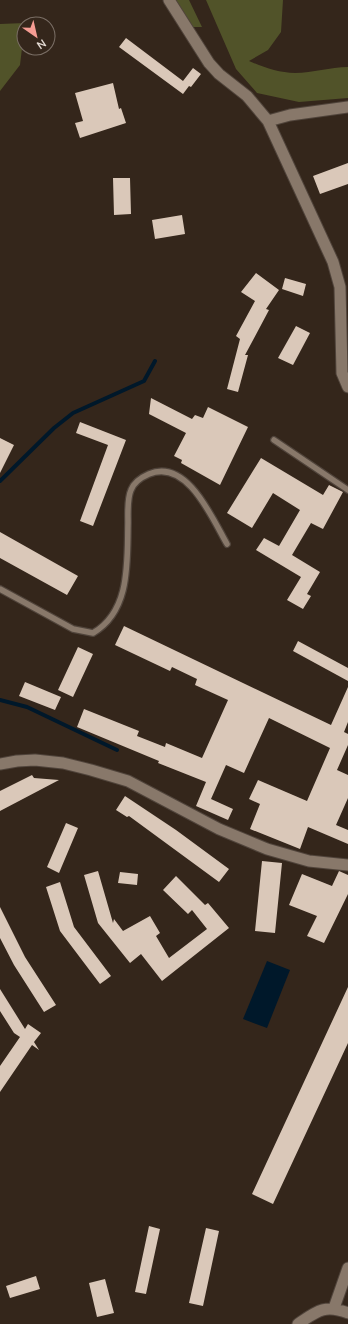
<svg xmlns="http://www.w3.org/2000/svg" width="348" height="1324" font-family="Mulish,sans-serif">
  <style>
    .forest { fill: #515329 }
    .water { fill: #00182a }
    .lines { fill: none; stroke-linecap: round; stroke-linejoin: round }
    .stream { stroke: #00182a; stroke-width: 4 }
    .building { fill: #dac8b9 }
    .lane-casing { stroke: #50443b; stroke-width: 8 }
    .street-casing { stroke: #50443b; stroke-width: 13 }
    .lane { stroke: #88786a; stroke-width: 5.5 }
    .street { stroke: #88786a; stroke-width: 11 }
  </style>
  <rect width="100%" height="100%" fill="#34261b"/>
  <path class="forest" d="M174,0H189L202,27H191Z
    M206,0H283L281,32L268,50L249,61C263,67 279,73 295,73C313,73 330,67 348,67V98L299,102L257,93L236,69Z
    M25,23L20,65L0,91V24Z"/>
  <path class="water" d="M267,961L290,970L267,1028L243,1019Z"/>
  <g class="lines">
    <path class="stream" d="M0,481L54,428L73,413L144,381L155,361
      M0,700L27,707L117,750"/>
  </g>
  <path class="building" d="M126,38L183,81L193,68L201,74L191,87L189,86L183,94L119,47Z
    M113,83L119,109L121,108L126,123L80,138L75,123L83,121L75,93Z
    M348,163V184L320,194L313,176Z
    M113,178H130L131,214L114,215Z
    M182,215L185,234L155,239L152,220Z
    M256,273L279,290L266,309L269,310L245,355H248L238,392L227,389L240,339L236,336L255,301L241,292Z
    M285,278L306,284L303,296L282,289Z
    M296,326L310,333L293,365L278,358Z
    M151,398L192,419L195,415L203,418L208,407L248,427L220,485L181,463L182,460L174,456L186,433L149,414Z
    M80,422L126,440L93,526L80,521L108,445L76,433Z
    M0,438L14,445L0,473Z
    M261,458L323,495L329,485L343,492L323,529L311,523L292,555L320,572L307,594L311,596L303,609L287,600L301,577L256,550L264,538L279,546L300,510L273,493L252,528L227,513Z
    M0,532L78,576L67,595L0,558Z
    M124,626L331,725L348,687V722L344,732L348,734V745L337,770L348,775V798L336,825L348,830V844L308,827L300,849L250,829L260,804L249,799L258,780L307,801L330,748L269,718L244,773L226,765L211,799L233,809L228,820L196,806L206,782L158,763L159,761L77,727L84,709L139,731L137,736L165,747L166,743L202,758L228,700L195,685L197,679L172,667L170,671L115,645Z
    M298,641L348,668V681L293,651Z
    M78,647L93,654L73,697L58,690Z
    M25,682L61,697L55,710L19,696Z
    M32,775L34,778L59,780L0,811V791Z
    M125,796L176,830L229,869L219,882L129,816L127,817L116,810Z
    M66,823L78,828L59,873L47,867Z
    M262,861L282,863L275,933L255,931Z
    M98,871L113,923L114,919L123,931L150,916L160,933L156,936L169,958L207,929L192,910L188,914L163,890L176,876L205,905L208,903L229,928L162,981L141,954L130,963L98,923L84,875Z
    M339,871L348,875V894L324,943L307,936L317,916L289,905L302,874L332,886Z
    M120,872L138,874L137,885L118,883Z
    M60,882L74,927L111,976L100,984L60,931L46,887Z
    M0,907L25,957L56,1005L44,1012L14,965L0,938Z
    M348,987V1043L273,1204L252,1194Z
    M0,989L25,1029L28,1024L41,1033L34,1042L39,1050L32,1045L0,1092V1066L20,1037L14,1033L0,1011Z
    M149,1226L160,1229L146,1294L135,1292Z
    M206,1228L219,1231L203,1306L189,1303Z
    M36,1276L40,1289L10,1298L6,1286Z
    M105,1279L114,1313L97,1317L89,1283Z"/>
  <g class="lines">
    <g class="lane-casing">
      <path id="lane" d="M274,440L348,490
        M0,589L73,629L93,633C131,611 127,561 128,523C128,513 127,499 131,490C134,482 142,477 149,474C187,458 212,518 227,544"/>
    </g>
    <g class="street-casing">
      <path id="street" d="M169,0L209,63L219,74L247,96L268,121L333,262L340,287L342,373L348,387
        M268,121L290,115L348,107
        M0,764L17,761L35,760L63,763L91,770L128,781L219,829L267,849L309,861L348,865
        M334,1308L348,1268
        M298,1324C317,1311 325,1304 348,1313"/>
    </g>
    <use href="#lane" class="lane"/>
    <use href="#street" class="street"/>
  </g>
  <g transform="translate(36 36) rotate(146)"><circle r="19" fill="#34261b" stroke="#7a6e65"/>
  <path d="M0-3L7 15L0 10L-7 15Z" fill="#f59c93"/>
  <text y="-6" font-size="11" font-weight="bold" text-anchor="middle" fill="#e3dad3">N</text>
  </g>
</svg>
